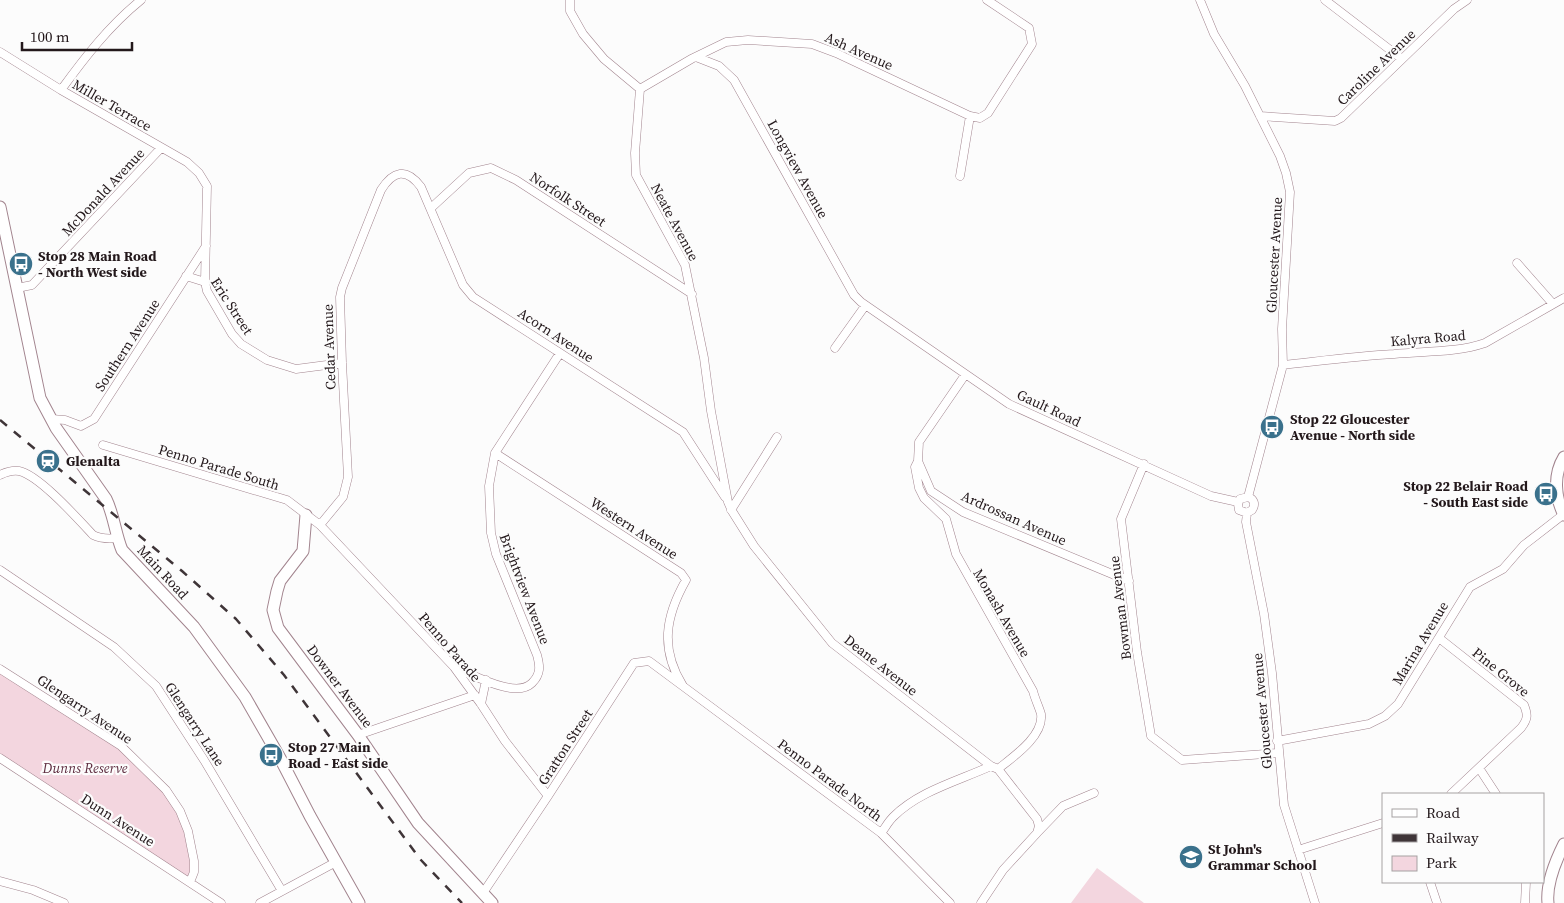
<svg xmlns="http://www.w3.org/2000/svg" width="1564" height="903" font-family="'Source Serif 4',serif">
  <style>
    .green { fill: #f3d6df }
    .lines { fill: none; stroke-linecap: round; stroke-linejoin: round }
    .street-casing { stroke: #a2848e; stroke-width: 9 }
    .secondary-casing { stroke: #a2848e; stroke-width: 13 }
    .street { stroke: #fff; stroke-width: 8 }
    .secondary { stroke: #fff; stroke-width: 11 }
    .rail { stroke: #3f3538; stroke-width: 2.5; stroke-dasharray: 9 9; stroke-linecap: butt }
    .labels { text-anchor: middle; stroke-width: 4.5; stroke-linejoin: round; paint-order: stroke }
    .street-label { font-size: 14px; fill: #23181b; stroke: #fcfcfc }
    .poi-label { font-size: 14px; font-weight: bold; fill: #23181b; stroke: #fcfcfc; text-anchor: start }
    .park-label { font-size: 14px; font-style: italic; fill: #5f2e41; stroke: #fcfcfc }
  </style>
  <rect width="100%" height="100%" fill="#fcfcfc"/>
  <path class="green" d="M0,669L121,746L166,790L180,811L194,861L190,882L0,758Z
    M1097,868L1144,903H1071Z"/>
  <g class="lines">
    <g class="street-casing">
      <path id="street" d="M570,0V11L583,34L604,59L640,89L635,153L636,175L685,265L704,358L711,411L728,502L732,511L754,546L832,643L991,766L998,769L1037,819L1039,826L1037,833L1003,870L981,903
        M1200,0L1214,34L1245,86L1280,156L1286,173L1290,192L1282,329L1283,365L1248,497
        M1325,0L1402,59
        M0,52L61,90L187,162L199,173L207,186L205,282
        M696,57L719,66L734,80L854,295L861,302L1009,404L1211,496L1238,502
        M640,89L693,58L726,42L748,40L812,44L836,53L970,116L980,118L988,113L1032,44L1029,28L987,0
        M61,90C85,57 109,26 141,0
        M1260,116L1335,121L1341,118L1454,9L1467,0
        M960,176L970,116
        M431,208L469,173L491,168L516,180L692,294
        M1517,263L1553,304
        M186,276L205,282L207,291L232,334L241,344L267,360L296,369L342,363
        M17,288L32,285L161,148
        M835,348L865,306
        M1283,365C1320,361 1357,356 1394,354C1424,351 1456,353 1485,343L1564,298
        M965,375L919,442L918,461L931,491L963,512L1129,581
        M51,419L65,420L81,426L94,419L206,246
        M103,445L287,500L320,525L454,667L481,704L505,741L548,796
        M495,453L681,573L686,580C665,617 660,649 683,686
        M918,461L915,467L919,488L924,498L946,519L956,554L1033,691C1035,699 1039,707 1041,714C1044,736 1013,757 998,769
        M1144,464L1121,519L1137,652L1151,736L1182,760L1278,753
        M0,475C6,472 12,470 19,471C39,475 78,519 93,535C101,539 108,539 117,538
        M731,510L777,437
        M1247,513L1246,522L1264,614L1272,673L1284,805L1315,903
        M1247,513L1239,510L1238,504L1240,499L1248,497
        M1247,513L1252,510C1256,504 1254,499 1248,497
        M320,525L343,497L348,477L342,363L340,297L342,288L381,190C393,171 406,167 421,187L463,285L473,297L683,432L725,497
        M0,570L114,647L156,686L204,760L282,891
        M1439,638L1524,705C1528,715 1528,719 1521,728L1451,794
        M456,668C474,675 516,699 532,683C541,674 540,666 537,655L496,554L491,533L489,486L495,453L560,353
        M0,669L121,746L166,790L180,811L188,831L194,861V872L190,882
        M481,704L486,680
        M358,735L475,695
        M1277,741L1369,724L1385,716L1398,704L1470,587L1503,569L1524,545L1564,514
        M0,758L221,903
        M1479,768L1496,794
        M881,833C885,828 888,822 893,817C919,791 958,781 991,766
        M1037,833L1063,806L1094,793
        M1298,850L1383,823
        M0,881L33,890L64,903
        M1430,882L1437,903
        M483,893L548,796L634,663L649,661L881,833L950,903
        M260,903L336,862
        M1525,903L1526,882"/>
    </g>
    <g class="secondary-casing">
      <path id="secondary" d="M0,207L40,398L56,428L106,499C114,515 115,533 122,550L194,627L245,697L280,758L310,816L359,903
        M1564,457C1553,475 1555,497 1564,515
        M306,515L303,551L280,581L277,591L273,610L278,628L358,735L418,823L492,903
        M1548,903C1546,884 1556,860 1564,844"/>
    </g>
    <use href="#street" class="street"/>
    <use href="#secondary" class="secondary"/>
    <path class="rail" d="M0,420L182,571L236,619L284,675L420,859L462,903"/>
  </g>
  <defs>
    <g id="bus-disc" transform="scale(1.25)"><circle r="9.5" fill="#3a718c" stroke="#fcfcfc"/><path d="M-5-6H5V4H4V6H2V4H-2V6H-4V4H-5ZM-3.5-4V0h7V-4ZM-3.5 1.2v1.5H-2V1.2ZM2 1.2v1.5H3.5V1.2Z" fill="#fff"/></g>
    <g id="station-disc" transform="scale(1.25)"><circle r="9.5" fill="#3a718c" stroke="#fcfcfc"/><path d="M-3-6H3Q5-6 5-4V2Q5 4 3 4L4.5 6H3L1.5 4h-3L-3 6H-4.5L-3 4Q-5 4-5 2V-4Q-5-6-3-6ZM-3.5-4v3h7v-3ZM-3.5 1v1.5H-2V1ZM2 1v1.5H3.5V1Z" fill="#fff"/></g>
    <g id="school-disc" transform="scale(1.25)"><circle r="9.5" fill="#3a718c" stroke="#fcfcfc"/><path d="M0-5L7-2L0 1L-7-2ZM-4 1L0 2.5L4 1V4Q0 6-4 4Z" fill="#fff"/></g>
  </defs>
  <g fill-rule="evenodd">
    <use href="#bus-disc" x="21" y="264"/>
    <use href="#bus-disc" x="1272" y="427"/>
    <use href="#station-disc" x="48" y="461"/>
    <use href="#bus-disc" x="1546" y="494"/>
    <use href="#bus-disc" x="271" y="755"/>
    <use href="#school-disc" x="1191" y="857"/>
  </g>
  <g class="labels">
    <g class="street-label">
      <text transform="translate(859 51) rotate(24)" y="5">Ash Avenue</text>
      <text transform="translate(1376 67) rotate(-44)" y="5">Caroline Avenue</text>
      <text transform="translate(112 105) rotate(30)" y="5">Miller Terrace</text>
      <text transform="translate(798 169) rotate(61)" y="5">Longview Avenue</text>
      <text transform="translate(103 192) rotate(-47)" y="5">McDonald Avenue</text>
      <text transform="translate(568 199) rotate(33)" y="5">Norfolk Street</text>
      <text transform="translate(675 222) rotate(62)" y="5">Neate Avenue</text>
      <text transform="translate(1274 255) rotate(-87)" y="5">Gloucester Avenue</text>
      <text transform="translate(232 306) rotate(57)" y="5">Eric Street</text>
      <text transform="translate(556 335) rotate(33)" y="5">Acorn Avenue</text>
      <text transform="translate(1428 338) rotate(-5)" y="5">Kalyra Road</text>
      <text transform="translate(127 345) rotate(-57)" y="5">Southern Avenue</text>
      <text transform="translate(329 347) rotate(-92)" y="5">Cedar Avenue</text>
      <text transform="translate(1049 408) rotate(25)" y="5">Gault Road</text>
      <text transform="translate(219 467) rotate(17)" y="5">Penno Parade South</text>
      <text transform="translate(1014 518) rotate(24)" y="5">Ardrossan Avenue</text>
      <text transform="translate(634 528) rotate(33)" y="5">Western Avenue</text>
      <text transform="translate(163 572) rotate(47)" y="5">Main Road</text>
      <text transform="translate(525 589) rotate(69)" y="5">Brightview Avenue</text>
      <text transform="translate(1120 608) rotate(-97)" y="5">Bowman Avenue</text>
      <text transform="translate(1002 613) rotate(60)" y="5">Monash Avenue</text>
      <text transform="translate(1420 643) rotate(-59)" y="5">Marina Avenue</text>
      <text transform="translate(450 647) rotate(49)" y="5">Penno Parade</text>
      <text transform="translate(881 665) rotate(38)" y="5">Deane Avenue</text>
      <text transform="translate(1501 672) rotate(39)" y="5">Pine Grove</text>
      <text transform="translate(340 686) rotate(53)" y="5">Downer Avenue</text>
      <text transform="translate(85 709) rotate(34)" y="5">Glengarry Avenue</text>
      <text transform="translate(1262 711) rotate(-95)" y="5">Gloucester Avenue</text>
      <text transform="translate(195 724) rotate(57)" y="5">Glengarry Lane</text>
      <text transform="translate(565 747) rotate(-57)" y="5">Gratton Street</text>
      <text transform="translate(830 780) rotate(37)" y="5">Penno Parade North</text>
      <text transform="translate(118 820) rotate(33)" y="5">Dunn Avenue</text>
    </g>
    <g class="poi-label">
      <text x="38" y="261">Stop 28 Main Road<tspan x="38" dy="16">- North West side</tspan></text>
      <text x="1290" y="424">Stop 22 Gloucester<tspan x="1290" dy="16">Avenue - North side</tspan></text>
      <text x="66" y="466">Glenalta</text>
      <text x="1528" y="491" text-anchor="end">Stop 22 Belair Road<tspan x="1528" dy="16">- South East side</tspan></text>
      <text x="288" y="752">Stop 27 Main<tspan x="288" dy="16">Road - East side</tspan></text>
      <text x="1208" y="854">St John's<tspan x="1208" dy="16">Grammar School</tspan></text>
    </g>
    <g class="park-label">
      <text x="85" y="773">Dunns Reserve</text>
    </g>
  </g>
  <rect x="1382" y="793" width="162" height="90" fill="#fcfcfc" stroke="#a5a1a2"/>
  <rect x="1392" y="809" width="25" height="8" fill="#ffffff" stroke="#a5a1a2"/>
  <text x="1426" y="818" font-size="15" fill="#23181b">Road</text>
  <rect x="1392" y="834" width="25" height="8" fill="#3f3538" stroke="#a5a1a2"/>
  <text x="1426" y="843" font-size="15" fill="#23181b">Railway</text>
  <rect x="1392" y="856" width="25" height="15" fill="#f3d6df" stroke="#a5a1a2"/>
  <text x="1426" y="868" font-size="15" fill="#23181b">Park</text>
  <path d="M22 42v8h110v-8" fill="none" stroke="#23181b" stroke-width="2.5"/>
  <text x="30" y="42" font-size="15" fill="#23181b" stroke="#fcfcfc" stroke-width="4" paint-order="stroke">100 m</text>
</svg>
